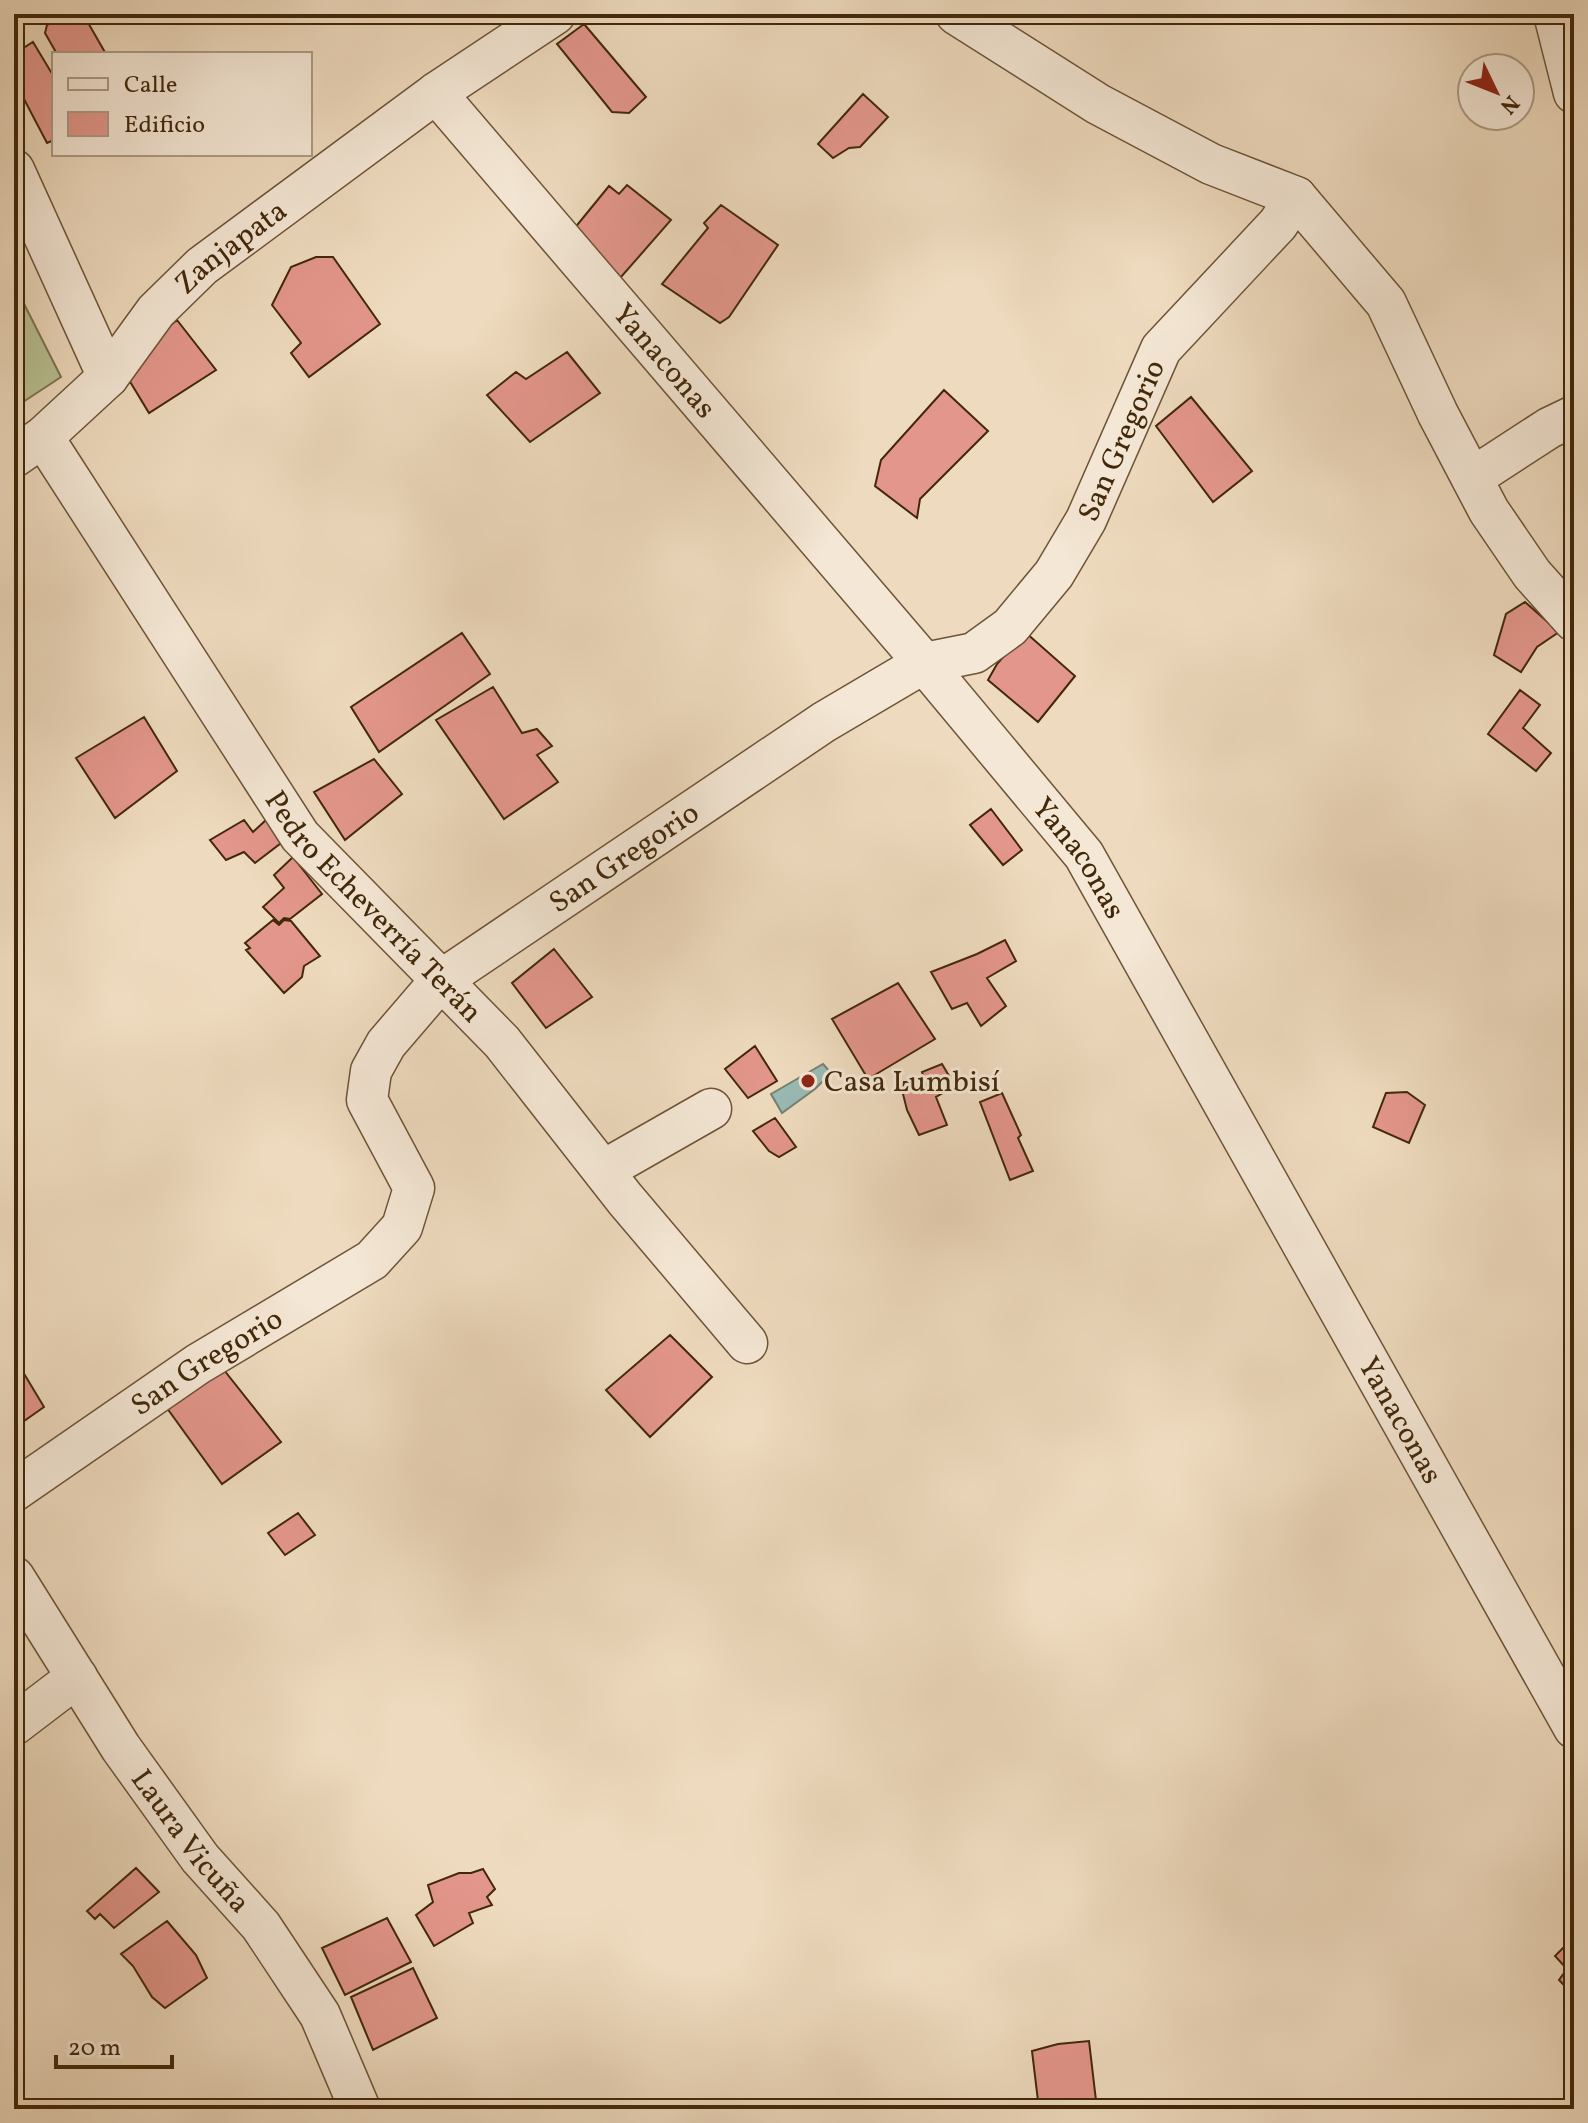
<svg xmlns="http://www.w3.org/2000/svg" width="1588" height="2123" font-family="Vollkorn,serif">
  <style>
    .green { fill: #b8c092; stroke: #7d744e; stroke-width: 2 }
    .water { fill: #99bab4; stroke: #768070; stroke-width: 2 }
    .building { fill: #e3968b; stroke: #422809; stroke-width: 2 }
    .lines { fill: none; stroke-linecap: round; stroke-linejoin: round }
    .minor-casing { stroke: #6d5436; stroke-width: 43 }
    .minor { stroke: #f4e7d5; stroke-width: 40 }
    .poi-dot { fill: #8f2418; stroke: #f4e7d5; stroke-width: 3 }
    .labels { text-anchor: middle; stroke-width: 6; stroke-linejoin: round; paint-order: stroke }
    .street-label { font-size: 30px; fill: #422809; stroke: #f4e7d5 }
    .poi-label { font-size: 30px; fill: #422809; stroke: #f4e7d5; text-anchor: start }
  </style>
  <rect width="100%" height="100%" fill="#eedabe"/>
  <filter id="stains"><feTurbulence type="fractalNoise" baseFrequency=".0025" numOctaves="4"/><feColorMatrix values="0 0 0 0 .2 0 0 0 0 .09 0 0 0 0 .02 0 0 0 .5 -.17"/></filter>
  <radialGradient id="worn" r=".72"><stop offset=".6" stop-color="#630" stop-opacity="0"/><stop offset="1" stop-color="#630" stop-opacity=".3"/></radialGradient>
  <path class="green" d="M14,284L61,377L14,408Z"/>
  <path class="water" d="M823,1064L831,1073L815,1089L782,1113L771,1094Z"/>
  <path class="building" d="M68,14H83L106,54H57L45,33L47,25Z
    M584,24L646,97L629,113L612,112L557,44Z
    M33,42L54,77V140L47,143L14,80V54Z
    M863,94L888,117L860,147L849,148L833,158L818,144Z
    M627,185L671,220L614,285L569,235L609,186L619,194Z
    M721,205L778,245L729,317L720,323L662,284L708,228L704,223Z
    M316,257H333L380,324L309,377L291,353L301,343L272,305L291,267Z
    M177,320L216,370L149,413L129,380L149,342Z
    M567,352L600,393L530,442L487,395L516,372L526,379Z
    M944,390L988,431L920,499L917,518L875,486L881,460Z
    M1191,397L1252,471L1213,502L1156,426Z
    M1525,602L1559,632L1537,647L1521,672L1494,655L1506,614Z
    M1025,632L1075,676L1038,722L988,680L997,664Z
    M462,633L490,674L379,752L351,707Z
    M493,687L522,733L537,729L552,746L537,755L558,782L504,819L436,720Z
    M1520,690L1540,705L1523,728L1551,753L1536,771L1488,734Z
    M144,717L177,771L115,818L76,758Z
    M374,759L402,794L345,840L314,792Z
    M991,809L1022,850L1003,865L970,825Z
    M267,819L285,840L255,863L244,852L226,860L210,840L244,820L253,832Z
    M293,857L322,894L290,919L284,918L279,923L263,907L284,888L274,875Z
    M273,920L279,925L284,920L291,921L320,956L304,966L302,977L284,993L246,950L250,948L245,943Z
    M1005,940L1016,961L987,978L1006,1006L981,1026L967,1003L952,1009L931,972L977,954Z
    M554,949L592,997L546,1028L512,983Z
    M898,983L935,1039L868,1079L832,1019Z
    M755,1046L777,1081L748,1098L725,1069Z
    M942,1064L955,1086L936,1097L947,1125L919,1135L907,1110L903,1094L904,1082H921L924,1078L922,1072Z
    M1407,1092L1425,1105L1409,1143L1373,1127L1386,1093Z
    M1002,1093L1021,1135L1018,1138L1033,1171L1010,1180L980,1102Z
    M775,1118L796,1147L779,1157L769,1151L753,1131Z
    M670,1335L712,1377L650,1437L606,1390Z
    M14,1357L44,1407L14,1428Z
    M220,1365L281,1442L222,1484L164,1404Z
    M298,1513L315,1535L285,1555L268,1533Z
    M136,1868L159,1892L114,1928L100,1914L95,1919L87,1911Z
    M483,1869L495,1889L487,1897L492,1905L469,1913L473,1923L434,1946L416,1915L433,1902L428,1885L459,1873H471Z
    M387,1918L411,1962L345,1995L322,1948Z
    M167,1921L196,1955L207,1978L165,2008L152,1997L133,1966L121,1954Z
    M1574,1937V1996L1559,1980L1567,1969L1555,1956Z
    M413,1968L437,2018L373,2050L351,1997Z
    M1089,2041L1097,2109H1039L1032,2051L1058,2044Z"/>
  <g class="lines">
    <g class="minor-casing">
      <g id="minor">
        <path d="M956,14L1098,104L1211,164L1296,197L1386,303L1438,414L1489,511L1532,574L1574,621"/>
        <path d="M1554,14L1574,93"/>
        <path id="s1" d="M436,93L924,663L1084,855L1574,1728"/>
        <path d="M14,170L108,377"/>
        <path id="s2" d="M43,437L300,836L502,1042L625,1199L747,1343"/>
        <path id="s3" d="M14,457L43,437L108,377L156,311L202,266L436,93L555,14"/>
        <path d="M1472,478L1549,428L1574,416"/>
        <path d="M604,1170L711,1109"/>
        <path id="s4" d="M14,1491L198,1364L372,1260L402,1227L414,1188L367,1100L371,1071L386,1044L440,981L824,722L924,663L974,653L1010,627L1054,574L1086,520L1161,349L1278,224L1296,197"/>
        <path id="s5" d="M14,1577L121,1748L200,1858L261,1926L320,2015L360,2109"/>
        <path d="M14,1725L77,1677"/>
      </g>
    </g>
    <use href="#minor" class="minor"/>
  </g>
  <circle class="poi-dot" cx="808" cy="1081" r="8"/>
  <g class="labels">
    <g class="street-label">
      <text dy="10" stroke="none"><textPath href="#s3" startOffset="304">Zanjapata</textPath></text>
      <text dy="10" stroke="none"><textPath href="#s1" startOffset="352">Yanaconas</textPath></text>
      <text dy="10" stroke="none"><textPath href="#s4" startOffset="1648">San Gregorio</textPath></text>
      <text dy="10" stroke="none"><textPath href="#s4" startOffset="976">San Gregorio</textPath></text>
      <text dy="10" stroke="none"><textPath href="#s1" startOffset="1000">Yanaconas</textPath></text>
      <text dy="10" stroke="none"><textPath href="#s2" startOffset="576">Pedro Echeverría Terán</textPath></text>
      <text dy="10" stroke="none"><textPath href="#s4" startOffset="232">San Gregorio</textPath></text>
      <text dy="10" stroke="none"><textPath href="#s1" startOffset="1648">Yanaconas</textPath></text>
      <text dy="10" stroke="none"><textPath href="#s5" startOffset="318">Laura Vicuña</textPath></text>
    </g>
    <g class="poi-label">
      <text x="824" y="1091">Casa Lumbisí</text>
    </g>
  </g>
  <rect width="1588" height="2123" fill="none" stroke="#eedabe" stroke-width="48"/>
  <rect x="16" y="16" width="1556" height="2091" fill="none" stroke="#422809" stroke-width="4"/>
  <rect x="24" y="24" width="1540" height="2075" fill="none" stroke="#422809" stroke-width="2"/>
  <rect x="52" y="52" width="260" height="104" fill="#f4e7d5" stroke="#ad9b83" stroke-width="2"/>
  <rect x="68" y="78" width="40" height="12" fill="#f4e7d5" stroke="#ad9b83" stroke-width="2"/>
  <text x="124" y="92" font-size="24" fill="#422809">Calle</text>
  <rect x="68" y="112" width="40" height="24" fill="#e3968b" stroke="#ad9b83" stroke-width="2"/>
  <text x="124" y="132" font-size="24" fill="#422809">Edificio</text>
  <g transform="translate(1496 92) rotate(133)"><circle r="38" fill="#f4e7d5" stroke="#ad9b83" stroke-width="2"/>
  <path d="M0-6L14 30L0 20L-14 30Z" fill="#8f2418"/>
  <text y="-12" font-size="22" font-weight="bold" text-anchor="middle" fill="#422809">N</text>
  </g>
  <path d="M56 2055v12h116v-12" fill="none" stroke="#422809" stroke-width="4"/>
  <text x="68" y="2055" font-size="24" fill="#422809" stroke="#f4e7d5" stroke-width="6" paint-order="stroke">20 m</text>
  <rect width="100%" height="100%" filter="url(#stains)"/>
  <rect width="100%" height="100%" fill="url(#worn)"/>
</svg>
